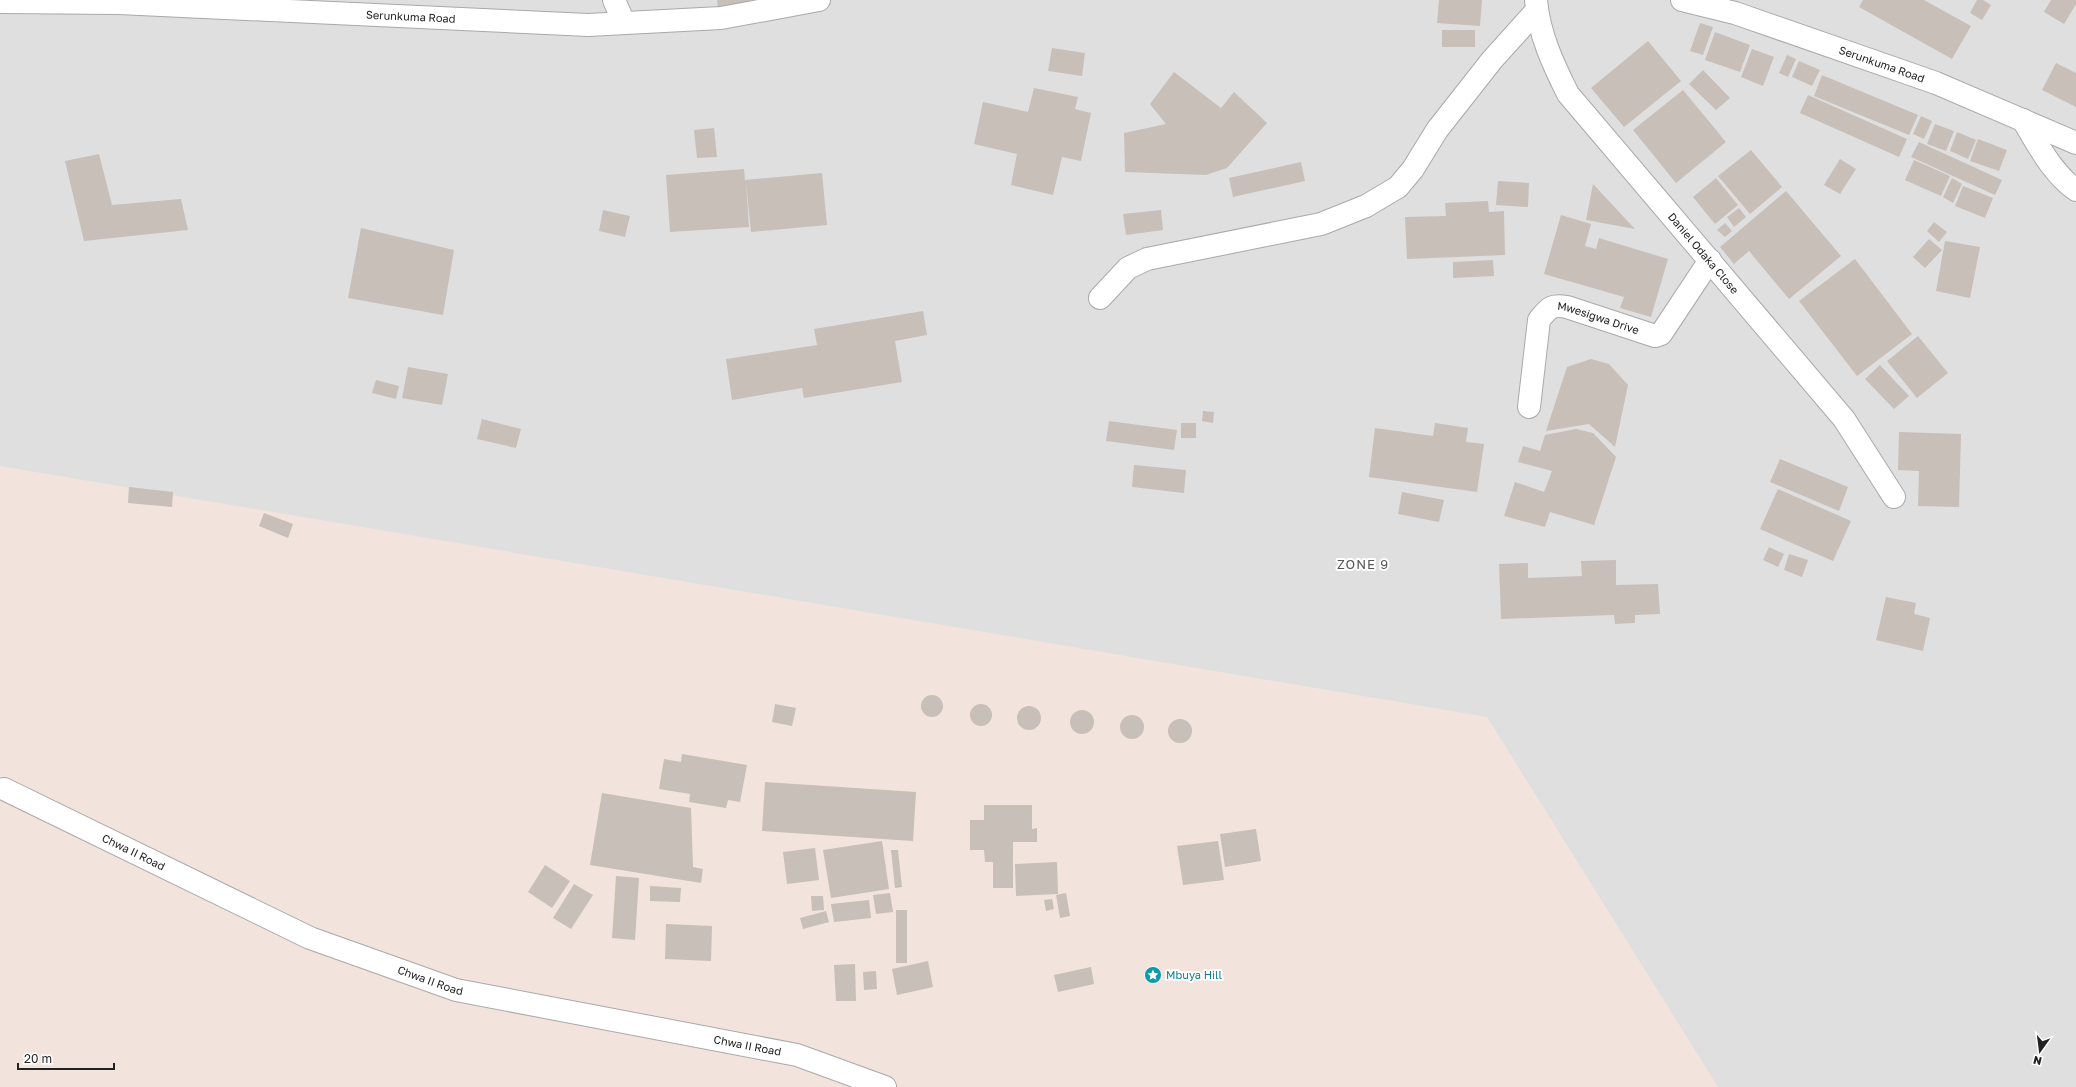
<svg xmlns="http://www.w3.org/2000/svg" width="2076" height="1087" font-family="'Golos Text',sans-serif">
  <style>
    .residential { fill: #e0dfdf }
    .military { fill: #f3e3dd }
    .building { fill: #c7bfb8 }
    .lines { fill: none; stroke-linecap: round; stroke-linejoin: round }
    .minor-casing { stroke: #a9a9a9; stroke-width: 24 }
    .minor { stroke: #fff; stroke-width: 22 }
    .labels { text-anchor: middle; stroke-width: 4; stroke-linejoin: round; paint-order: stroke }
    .street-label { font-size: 11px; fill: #222; stroke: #fff }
    .culture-label { font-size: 11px; fill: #0d838f; stroke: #fff; text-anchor: start }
    .quarter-label { font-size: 13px; letter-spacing: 1px; fill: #555; stroke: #fff }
  </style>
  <rect width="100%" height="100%" fill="#f2efe9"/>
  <path class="residential" d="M0,0H2076V1087H0Z"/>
  <path class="military" d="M0,466L1487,717L1718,1087H0Z"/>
  <path class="building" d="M717,0H763L718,8Z
    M1439,0H1482L1480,26L1437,23Z
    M1863,0H1924L1971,26L1952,59L1859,7Z
    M1977,0H1983L1991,5L1982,20L1970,13Z
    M2051,0H2076V4L2064,24L2044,12Z
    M1700,23L1713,27L1703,55L1690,51Z
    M1442,30H1475V47H1442Z
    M1715,32L1750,45L1740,72L1705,60Z
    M1648,41L1681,81L1624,127L1591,88Z
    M1052,48L1085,53L1082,76L1048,71Z
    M1752,49L1774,57L1763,86L1741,77Z
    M1787,55L1796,59L1788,77L1779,73Z
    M1799,61L1820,70L1812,86L1792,77Z
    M2056,63L2076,73V107L2042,90Z
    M1703,70L1730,98L1716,110L1689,84Z
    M1174,72L1221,108L1234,92L1267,123L1227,168L1206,175L1125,172L1124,133L1166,124L1150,104Z
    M1822,75L1918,115L1909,135L1814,96Z
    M1034,88L1078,97L1075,109L1091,113L1081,161L1062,157L1053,195L1011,185L1017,154L974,144L983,102L1028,112Z
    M1683,90L1726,142L1676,183L1633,130Z
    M1808,95L1907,139L1899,157L1800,113Z
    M1921,116L1932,121L1924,139L1913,134Z
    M1935,124L1954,131L1946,151L1927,144Z
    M714,128L717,157L697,158L694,130Z
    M1957,132L1976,140L1968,159L1950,151Z
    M1978,139L2007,150L1999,171L1970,161Z
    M1919,142L2002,180L1995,195L1911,157Z
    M1751,150L1782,187L1750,214L1718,176Z
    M99,154L112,205L181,199L188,230L84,241L65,161Z
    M1840,159L1856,169L1840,194L1824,185Z
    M1914,160L1950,176L1941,196L1905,180Z
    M1301,162L1305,181L1233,197L1229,178Z
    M744,169L745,180L822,173L827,225L751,232L746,182L749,227L670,232L666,175Z
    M1716,178L1738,205L1715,224L1693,197Z
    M1952,178L1962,184L1953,203L1943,197Z
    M1498,181L1529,183L1528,207L1496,205Z
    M1593,184L1635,229L1586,220Z
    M1963,186L1993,198L1985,218L1955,206Z
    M1786,191L1841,256L1789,299L1749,251L1734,264L1720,247Z
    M1488,201L1489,212L1504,211L1505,255L1407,259L1405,217L1446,216L1445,203Z
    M1739,208L1746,217L1734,227L1727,217Z
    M603,210L630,216L625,237L599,231Z
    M1161,210L1163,230L1126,235L1123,214Z
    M1561,215L1591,224L1585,246L1596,249L1599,238L1668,259L1651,317L1620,308L1624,297L1544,274Z
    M1934,222L1947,232L1939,242L1927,231Z
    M1725,223L1732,231L1725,237L1717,230Z
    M361,228L454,250L443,315L348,298Z
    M1929,239L1942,250L1925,268L1913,257Z
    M1945,241L1980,247L1970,298L1936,291Z
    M1855,259L1912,334L1857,376L1799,301Z
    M1493,260L1494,276L1453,278V262Z
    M923,311L927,335L895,341L902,382L804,398L802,388L732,400L726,359L817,345L814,329Z
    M1918,336L1948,373L1917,398L1887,361Z
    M1591,359L1609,364L1628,385L1615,447L1589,424L1546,431L1567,367Z
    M1880,365L1909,396L1894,409L1865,379Z
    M408,367L448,374L442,405L402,398Z
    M376,380L399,386L396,399L372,393Z
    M1203,411L1214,412L1213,423L1202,421Z
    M482,419L521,429L516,448L477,439Z
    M1109,421L1177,430L1174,450L1106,441Z
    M1181,423H1196V438H1181Z
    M1435,423L1468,428L1466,442L1484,444L1477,492L1369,477L1375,428L1433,436Z
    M1576,429L1593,433L1616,457L1594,525L1550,512L1545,527L1504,516L1515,482L1544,492L1552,471L1518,462L1523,446L1540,451L1545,435Z
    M1899,432L1961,434L1959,507L1918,506L1919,471L1898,470Z
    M1780,459L1848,487L1839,511L1770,482Z
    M1134,465L1186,470L1184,493L1132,487Z
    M129,487L173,492L172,507L128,503Z
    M1778,489L1851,521L1833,561L1760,529Z
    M1402,492L1444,500L1439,522L1398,514Z
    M264,513L293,524L288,538L259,526Z
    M1769,547L1784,554L1778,567L1763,560Z
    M1789,554L1808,560L1802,577L1784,570Z
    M1616,560V585L1658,584L1660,614L1635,615V623L1615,624L1614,615L1501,619L1499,564L1528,563V578L1582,576L1581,561Z
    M1886,597L1916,603L1914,614L1930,618L1923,651L1876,640Z
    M921 706a11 11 0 1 1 22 0a11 11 0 1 1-22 0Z
    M775,704L796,708L792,726L772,722Z
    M970 715a11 11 0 1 1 22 0a11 11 0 1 1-22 0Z
    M1017 718a12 12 0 1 1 24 0a12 12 0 1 1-24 0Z
    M1070 722a12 12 0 1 1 24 0a12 12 0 1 1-24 0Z
    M1120 727a12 12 0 1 1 24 0a12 12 0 1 1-24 0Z
    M1168 731a12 12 0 1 1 24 0a12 12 0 1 1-24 0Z
    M682,754L747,765L740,802L728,800L726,808L689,802L690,794L659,789L664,759L681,762Z
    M765,782L916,792L913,841L762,831Z
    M602,793L691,808L693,867L703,869L701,883L590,865Z
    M984,805H1032V829L1037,828V842H1013V888H993V862H985L984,850H970V820H984Z
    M1256,829L1261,861L1225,867L1220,834Z
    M882,841L889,889L831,898L823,850Z
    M1218,841L1224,880L1183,885L1177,846Z
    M815,848L819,880L787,884L783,852Z
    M891,850H898L902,887L895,888Z
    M1057,862L1058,894L1016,896L1015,864Z
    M545,865L570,881L552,908L528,892Z
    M616,876L639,878L635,940L612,938Z
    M574,884L593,895L571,929L553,918Z
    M650,886L681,888L680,902L650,901Z
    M890,893L893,912L876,914L873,895Z
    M1066,893L1070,916L1060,918L1056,895Z
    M811,896H823L824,910L812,911Z
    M1052,899L1054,909L1046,911L1044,900Z
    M869,900L871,918L834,922L831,904Z
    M896,910H907V963H896Z
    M826,911L829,922L803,929L800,918Z
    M666,924L712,926L711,961L665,959Z
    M928,961L933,987L897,995L892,969Z
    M855,964L856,1001H836L834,965Z
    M1091,967L1094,984L1058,992L1054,975Z
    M876,971L877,989L864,990L863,972Z"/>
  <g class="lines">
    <g class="minor-casing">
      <g id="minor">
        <path d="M614,0L624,23"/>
        <path id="s1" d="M1536,0C1539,34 1553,64 1568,94L1844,419L1894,497"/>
        <path id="s2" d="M1682,0L1735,13L1936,83L2076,143"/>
        <path id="s3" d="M0,2L119,3L588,25L721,18L819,0"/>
        <path d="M2023,120C2038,145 2052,173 2076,190"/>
        <path d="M1100,298L1128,268L1147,259L1321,224L1366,206L1398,187L1413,169L1437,130L1492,60L1537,10"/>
        <path id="s4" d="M1529,407L1539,320C1549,308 1551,304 1567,307L1655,336L1661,334L1710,260"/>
        <path id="s5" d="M4,789L310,938L456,990L797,1055L885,1087"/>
      </g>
    </g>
    <use href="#minor" class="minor"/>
  </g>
  <defs>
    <g id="sight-disc" transform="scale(0.9)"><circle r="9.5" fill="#0f9aa8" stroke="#fff"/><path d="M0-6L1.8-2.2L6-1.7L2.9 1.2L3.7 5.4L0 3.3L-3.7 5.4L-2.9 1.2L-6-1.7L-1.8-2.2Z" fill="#fff"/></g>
  </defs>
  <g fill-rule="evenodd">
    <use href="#sight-disc" x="1153" y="975"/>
  </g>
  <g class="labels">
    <g class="street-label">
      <text dy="4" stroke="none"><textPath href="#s3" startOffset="411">Serunkuma Road</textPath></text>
      <text dy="4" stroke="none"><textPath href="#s2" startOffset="210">Serunkuma Road</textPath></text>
      <text dy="4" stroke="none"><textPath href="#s1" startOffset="309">Daniel Odaka Close</textPath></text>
      <text dy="4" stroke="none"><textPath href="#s4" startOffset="154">Mwesigwa Drive</textPath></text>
      <text dy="4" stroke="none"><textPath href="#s5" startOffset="144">Chwa II Road</textPath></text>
      <text dy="4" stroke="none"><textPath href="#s5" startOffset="468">Chwa II Road</textPath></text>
      <text dy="4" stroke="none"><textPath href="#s5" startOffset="792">Chwa II Road</textPath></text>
    </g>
    <g class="culture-label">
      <text x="1166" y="979">Mbuya Hill</text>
    </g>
    <g class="quarter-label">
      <text x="1363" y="569">ZONE 9</text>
    </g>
  </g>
  <g transform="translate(2040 1051) rotate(194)" stroke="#ffffff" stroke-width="3" paint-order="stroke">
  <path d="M0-3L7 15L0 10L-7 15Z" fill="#222222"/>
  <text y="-6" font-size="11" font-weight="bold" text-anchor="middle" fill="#222222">N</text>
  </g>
  <path d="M18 1063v6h96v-6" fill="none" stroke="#222222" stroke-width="2"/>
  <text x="24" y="1063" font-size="12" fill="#222222" stroke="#ffffff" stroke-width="3" paint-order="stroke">20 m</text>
</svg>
